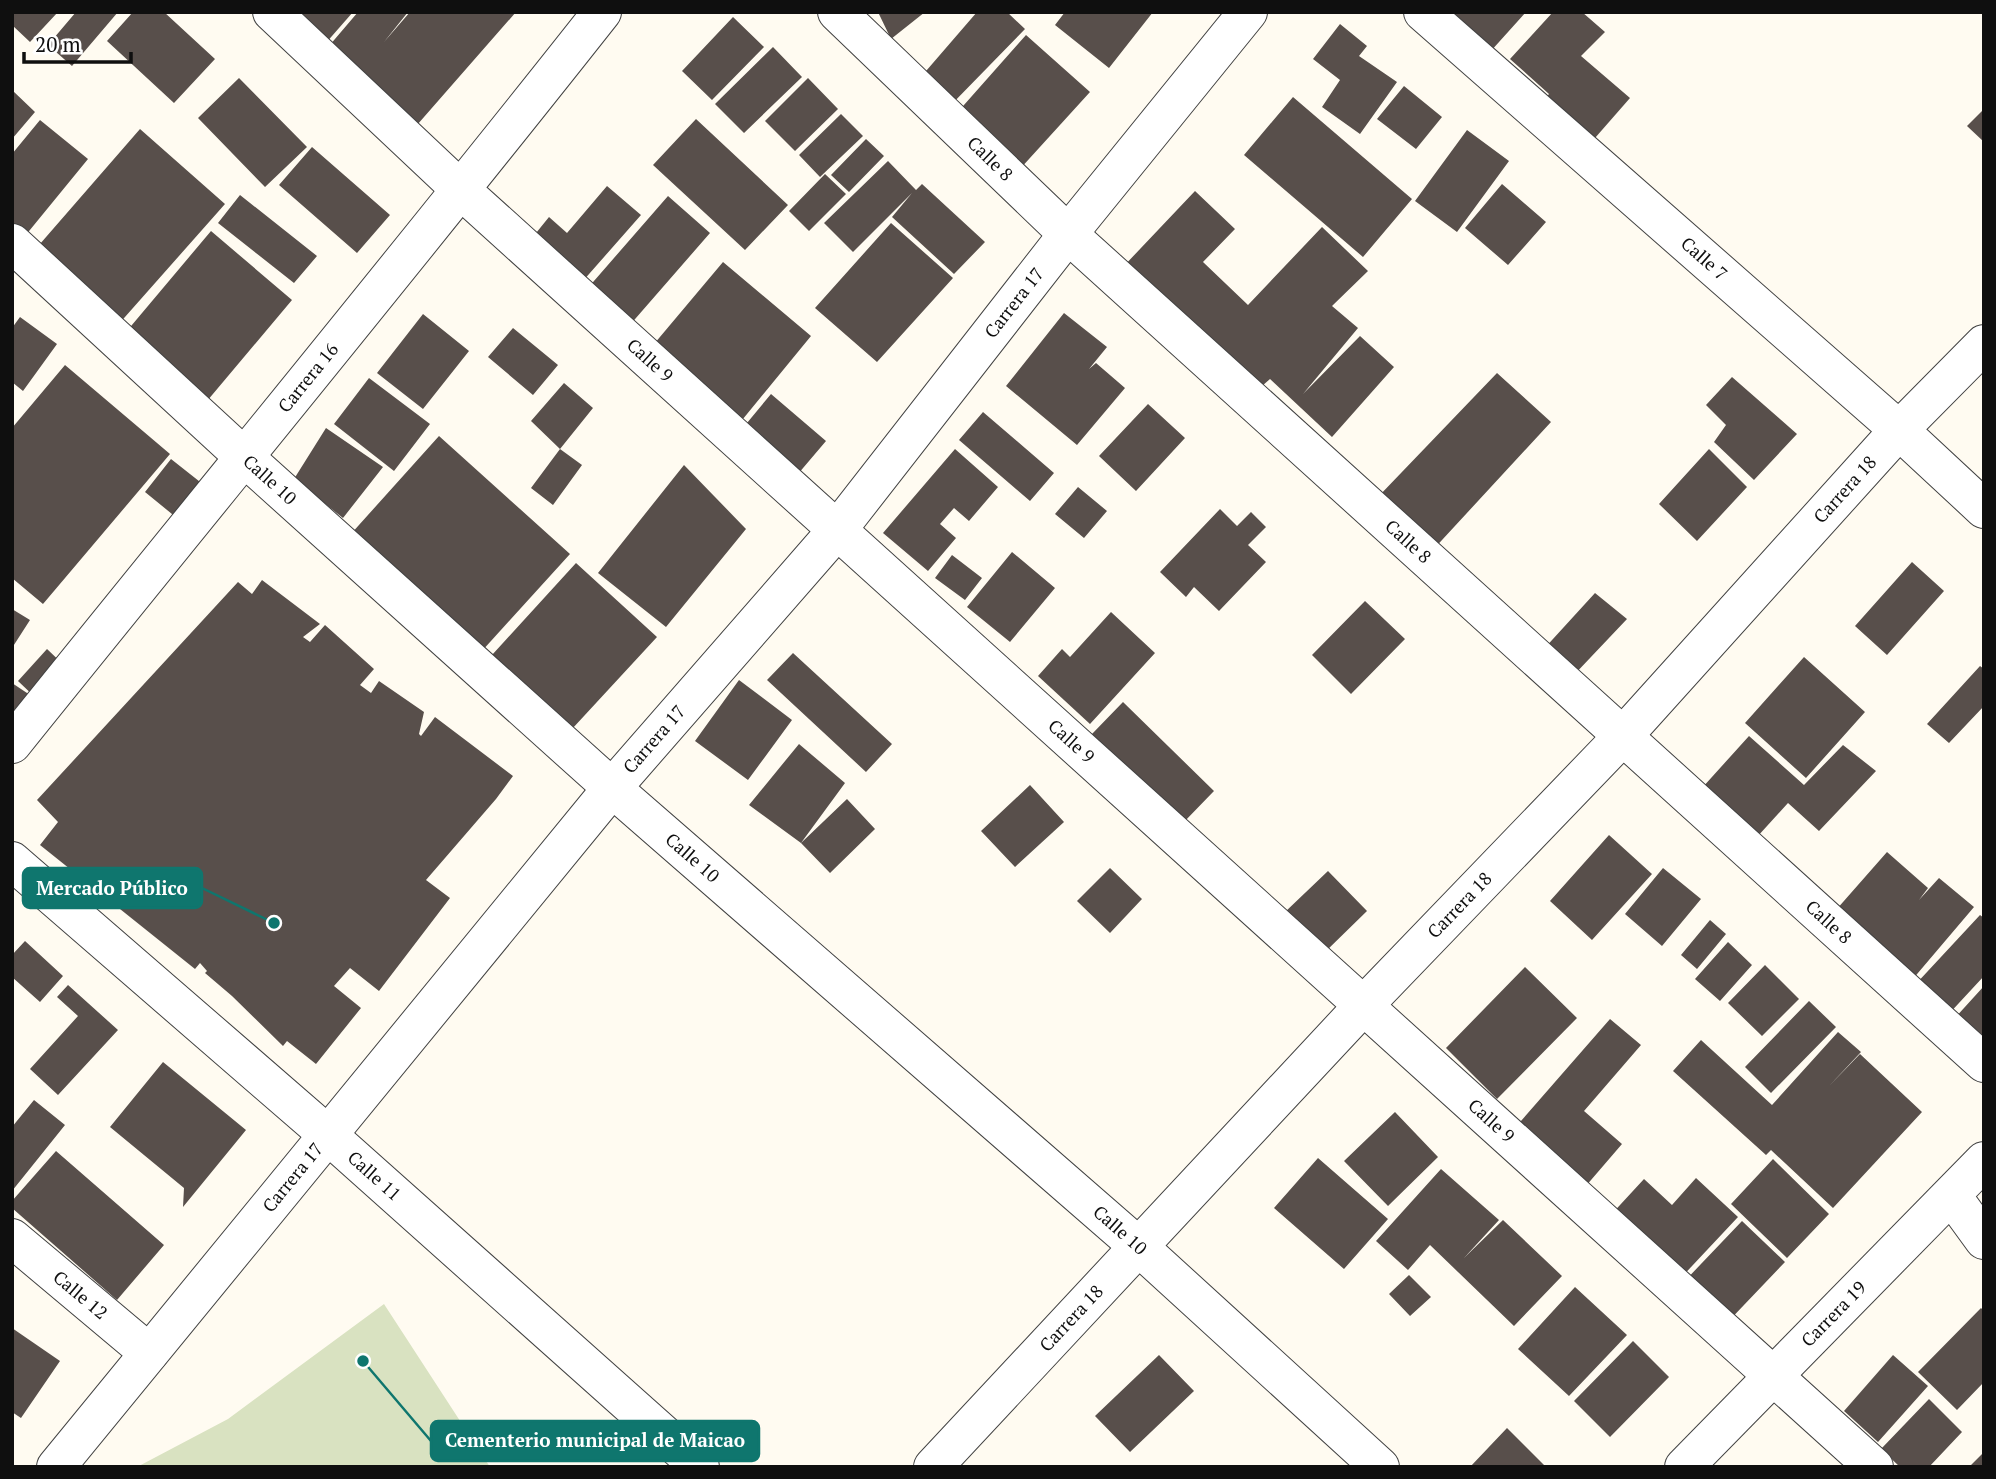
<svg xmlns="http://www.w3.org/2000/svg" width="1996" height="1479" font-family="'PT Serif',serif">
  <style>
    .cemetery { fill: #d9e2c1 }
    .building { fill: #584f4b }
    .lines { fill: none; stroke-linecap: round; stroke-linejoin: round }
    .minor-casing { stroke: #424242; stroke-width: 40 }
    .minor { stroke: #fff; stroke-width: 38 }
    .labels { text-anchor: middle; stroke-width: 7; stroke-linejoin: round; paint-order: stroke }
    .street-label { font-size: 18px; fill: #0f0f0f; stroke: #fff }
    .leader { fill: none; stroke: #0f766e; stroke-width: 2.5 }
    .callout-dot { fill: #0f766e; stroke: #fff; stroke-width: 2.5 }
    .callout { fill: #0f766e; stroke: #0f766e; stroke-width: 2.5 }
    .callout-label { font-size: 19px; text-anchor: middle; font-weight: bold; fill: #fff }
  </style>
  <rect width="100%" height="100%" fill="#fffbf1"/>
  <path class="cemetery" d="M384,1304L490,1467H137L228,1419Z"/>
  <path class="building" d="M12,12H58L30,42L12,25Z
    M76,12H118L72,66L48,45Z
    M133,12H164L215,59L174,103L107,41Z
    M275,12H353L318,52Z
    M358,12H408L384,42L410,12H516L417,125L329,46Z
    M878,12H925L891,39Z
    M977,12H1007L1025,29L948,108L920,78Z
    M1065,12H1153L1109,68L1055,25Z
    M1451,12H1526L1490,52Z
    M1553,12H1582L1605,32L1581,56L1630,98L1588,146L1540,105L1549,94L1510,59Z
    M733,17L764,47L712,100L682,71Z
    M1340,24L1367,46L1359,56L1397,82L1360,134L1322,107L1340,80L1313,59Z
    M1026,35L1090,92L1019,170L956,114Z
    M773,47L802,77L744,133L715,104Z
    M239,78L307,147L265,187L198,118Z
    M808,78L838,109L795,151L765,121Z
    M1404,86L1442,117L1416,149L1377,119Z
    M12,90L35,112L12,139Z
    M1293,97L1412,199L1363,257L1244,155Z
    M1984,109V142L1967,126Z
    M841,114L863,136L820,177L799,155Z
    M696,119L788,205L745,250L653,165Z
    M40,120L88,159L25,236L12,225V154Z
    M140,129L225,204L117,326L33,252Z
    M1467,130L1509,161L1457,232L1415,201Z
    M866,139L884,156L849,192L831,175Z
    M312,147L390,215L357,253L279,185Z
    M888,161L916,190L922,184L985,242L954,274L892,217L912,193L853,252L824,223Z
    M825,174L846,194L809,231L789,211Z
    M1502,184L1546,222L1508,265L1465,228Z
    M607,186L641,215L582,282L532,238L549,217L567,233Z
    M1195,191L1235,229L1203,262L1248,305L1322,227L1368,271L1332,306L1358,328L1303,394L1360,336L1394,367L1332,437L1270,379L1254,393L1122,268Z
    M240,195L317,256L294,283L218,223Z
    M668,196L710,233L629,326L587,289Z
    M891,223L953,278L877,362L815,308Z
    M211,231L292,300L202,407L121,338Z
    M723,262L811,336L738,425L649,350Z
    M1064,313L1107,347L1089,369L1096,363L1125,388L1077,445L1006,386Z
    M423,314L469,351L423,409L377,373Z
    M20,317L57,344L23,391L12,382V328Z
    M513,328L558,365L533,395L488,357Z
    M65,365L170,454L43,604L12,578V428Z
    M1497,373L1551,422L1430,553L1377,498Z
    M1732,377L1797,434L1754,480L1714,442L1726,425L1706,405Z
    M369,378L430,424L394,471L334,424Z
    M564,383L593,408L560,449L582,465L553,505L531,488L560,449L531,421Z
    M771,394L826,441L792,481L737,435Z
    M1148,404L1185,438L1136,491L1099,456Z
    M983,412L1054,473L1030,501L959,440Z
    M326,428L383,467L343,518L294,479Z
    M439,436L570,554L481,652L350,535Z
    M955,449L998,487L969,521L954,508L940,524L956,538L928,571L883,533Z
    M1709,449L1747,487L1697,541L1659,504Z
    M171,459L209,489L183,523L145,492Z
    M684,465L746,529L666,627L598,573Z
    M1078,487L1107,511L1084,538L1055,514Z
    M1220,509L1237,526L1251,512L1266,527L1248,545L1266,562L1219,611L1194,587L1186,597L1160,572Z
    M1012,552L1055,588L1010,642L967,607Z
    M952,555L982,578L965,600L935,578Z
    M1912,562L1944,591L1887,655L1855,626Z
    M576,563L657,637L572,729L492,655Z
    M262,580L320,624L303,637L310,642L325,625L374,669L360,685L371,693L379,681L424,712L419,734L421,736L435,717L513,776L496,799L426,880L450,898L379,991L350,968L334,986L361,1008L316,1064L287,1041L283,1046L232,996L205,973L207,971L200,963L195,969L40,845L58,822L37,800L238,582L252,594Z
    M1595,593L1627,619L1572,677L1542,651Z
    M1365,601L1405,639L1351,694L1312,655Z
    M12,609L30,620L12,648Z
    M1111,612L1155,653L1090,724L1038,676L1062,649L1070,657Z
    M47,649L69,670L12,739V683L39,701L18,681Z
    M793,653L892,744L866,772L767,680Z
    M1804,657L1865,712L1806,778L1745,723Z
    M1980,666L1984,669V706L1949,743L1927,724Z
    M739,680L792,720L748,780L695,741Z
    M1123,702L1214,791L1182,824L1091,735Z
    M1749,736L1804,785L1843,745L1876,771L1819,831L1788,803L1757,837L1702,788Z
    M799,744L845,783L801,843L847,799L875,829L830,873L801,843L749,805Z
    M1030,785L1064,822L1015,867L981,831Z
    M1609,835L1652,874L1592,940L1550,901Z
    M1887,852L1928,888L1919,900L1939,878L1974,907L1912,980L1836,910Z
    M1110,868L1142,899L1110,933L1077,901Z
    M1663,868L1701,899L1662,946L1625,914Z
    M1328,871L1367,911L1323,954L1284,913Z
    M1980,915L1984,918V976L1946,1017L1914,986Z
    M1710,920L1726,934L1697,969L1681,955Z
    M25,941L63,976L40,1002L12,977V955Z
    M1728,942L1752,965L1720,1001L1695,979Z
    M1765,965L1799,999L1762,1036L1728,1003Z
    M1525,967L1577,1018L1497,1099L1446,1048Z
    M68,985L118,1030L58,1095L30,1069L78,1016L57,997Z
    M1984,986V1045L1954,1019Z
    M1809,1001L1836,1027L1771,1093L1745,1067Z
    M1610,1019L1641,1045L1584,1111L1622,1144L1585,1187L1514,1129Z
    M1838,1032L1861,1052L1829,1086L1860,1054L1922,1112L1833,1208L1771,1150L1766,1155L1673,1071L1701,1040L1772,1105Z
    M163,1062L246,1130L183,1207L184,1188L110,1127Z
    M34,1100L65,1125L12,1191V1127Z
    M1395,1112L1438,1157L1388,1206L1344,1161Z
    M56,1151L164,1245L117,1300L12,1208V1201Z
    M1318,1158L1388,1219L1344,1269L1274,1208Z
    M1773,1159L1829,1214L1787,1258L1731,1204Z
    M1441,1169L1499,1220L1464,1258L1503,1220L1562,1276L1514,1326L1430,1245L1408,1270L1376,1241Z
    M1696,1178L1738,1217L1677,1282L1608,1218L1644,1179L1672,1205Z
    M1742,1221L1785,1262L1723,1327L1680,1286Z
    M1409,1275L1431,1297L1410,1316L1389,1294Z
    M1575,1287L1627,1335L1569,1396L1518,1349Z
    M1981,1308L1984,1311V1382L1957,1410L1918,1372Z
    M12,1328L60,1361L21,1418L12,1412Z
    M1633,1341L1669,1377L1610,1437L1574,1401Z
    M1159,1355L1194,1391L1130,1452L1095,1416Z
    M1893,1355L1928,1386L1878,1442L1844,1411Z
    M1929,1399L1962,1432L1929,1467H1900L1881,1449Z
    M1507,1428L1546,1467H1470Z
    M1984,1452V1467H1969Z"/>
  <g class="lines">
    <g class="minor-casing">
      <g id="minor">
        <path id="s1" d="M272,12L461,190L1874,1467"/>
        <path id="s2" d="M837,12L1068,234L1984,1063"/>
        <path id="s3" d="M1423,12L1899,430L1984,509"/>
        <path id="s4" d="M12,243L243,456L612,788L1139,1247L1380,1467"/>
        <path id="s5" d="M12,744C208,500 408,258 602,12"/>
        <path id="s6" d="M12,861L328,1135L700,1467"/>
        <path d="M1952,1196L1984,1240"/>
        <path id="s7" d="M12,1238L149,1353"/>
        <path id="s8" d="M56,1467L612,788L838,529L1068,234L1248,12"/>
        <path id="s9" d="M933,1467L1364,1005L1623,736L1899,430L1984,344"/>
        <path id="s10" d="M1684,1467L1984,1161"/>
      </g>
    </g>
    <use href="#minor" class="minor"/>
  </g>
  <g class="labels">
    <g class="street-label">
      <text dy="6" stroke="none"><textPath href="#s2" startOffset="212">Calle 8</textPath></text>
      <text dy="6" stroke="none"><textPath href="#s3" startOffset="374">Calle 7</textPath></text>
      <text dy="6" stroke="none"><textPath href="#s8" startOffset="1508">Carrera 17</textPath></text>
      <text dy="6" stroke="none"><textPath href="#s1" startOffset="514">Calle 9</textPath></text>
      <text dy="6" stroke="none"><textPath href="#s5" startOffset="471">Carrera 16</textPath></text>
      <text dy="6" stroke="none"><textPath href="#s4" startOffset="350">Calle 10</textPath></text>
      <text dy="6" stroke="none"><textPath href="#s9" startOffset="1337">Carrera 18</textPath></text>
      <text dy="6" stroke="none"><textPath href="#s2" startOffset="779">Calle 8</textPath></text>
      <text dy="6" stroke="none"><textPath href="#s8" startOffset="942">Carrera 17</textPath></text>
      <text dy="6" stroke="none"><textPath href="#s1" startOffset="1082">Calle 9</textPath></text>
      <text dy="6" stroke="none"><textPath href="#s4" startOffset="917">Calle 10</textPath></text>
      <text dy="6" stroke="none"><textPath href="#s9" startOffset="770">Carrera 18</textPath></text>
      <text dy="6" stroke="none"><textPath href="#s2" startOffset="1346">Calle 8</textPath></text>
      <text dy="6" stroke="none"><textPath href="#s1" startOffset="1648">Calle 9</textPath></text>
      <text dy="6" stroke="none"><textPath href="#s6" startOffset="480">Calle 11</textPath></text>
      <text dy="6" stroke="none"><textPath href="#s8" startOffset="374">Carrera 17</textPath></text>
      <text dy="6" stroke="none"><textPath href="#s4" startOffset="1484">Calle 10</textPath></text>
      <text dy="6" stroke="none"><textPath href="#s7" startOffset="89">Calle 12</textPath></text>
      <text dy="6" stroke="none"><textPath href="#s10" startOffset="214">Carrera 19</textPath></text>
      <text dy="6" stroke="none"><textPath href="#s9" startOffset="203">Carrera 18</textPath></text>
    </g>
  </g>
  <path class="leader" d="M274 923L202 888M363 1361L431 1441"/>
  <g class="callout-dot">
    <circle cx="274" cy="923" r="7"/>
    <circle cx="363" cy="1361" r="7"/>
  </g>
  <g class="callout">
    <rect x="23" y="868" width="179" height="40" rx="7"/>
    <rect x="431" y="1421" width="328" height="40" rx="7"/>
  </g>
  <g class="callout-label">
    <text x="112" y="895">Mercado Público</text>
    <text x="595" y="1447">Cementerio municipal de Maicao</text>
  </g>
  <rect width="1996" height="1479" fill="none" stroke="#0f0f0f" stroke-width="28"/>
  <path d="M24 52v10h107v-10" fill="none" stroke="#0f0f0f" stroke-width="3.5"/>
  <text x="35" y="52" font-size="21" fill="#0f0f0f" stroke="#ffffff" stroke-width="5" paint-order="stroke">20 m</text>
</svg>
